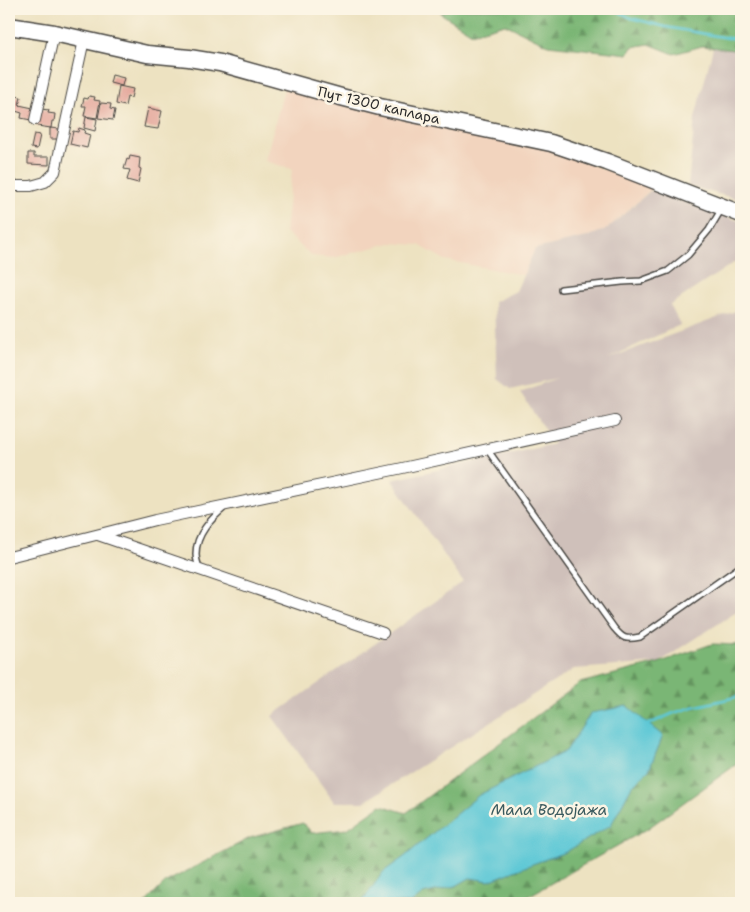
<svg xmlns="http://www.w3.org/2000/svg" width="750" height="912" font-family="'Shantell Sans',sans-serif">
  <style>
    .built { fill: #f2d4be }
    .industrial { fill: #cfc0ba }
    .forest { fill: url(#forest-firs); stroke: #527050 }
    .water { fill: #5dc8d6; stroke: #447a80 }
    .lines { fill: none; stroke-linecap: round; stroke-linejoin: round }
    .stream { stroke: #5dc8d6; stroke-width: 2.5 }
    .building { fill: #e4a79b }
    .lane-casing { stroke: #484642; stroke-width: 8 }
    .street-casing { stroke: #484642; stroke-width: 12 }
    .primary-casing { stroke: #484642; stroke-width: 19 }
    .lane { stroke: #fff; stroke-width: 5 }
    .street { stroke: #fff; stroke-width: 10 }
    .primary { stroke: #fff; stroke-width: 16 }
    .labels { text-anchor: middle; stroke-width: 5; stroke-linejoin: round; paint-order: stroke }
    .street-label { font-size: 14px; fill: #2b2b2b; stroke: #fcf5e5 }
    .water-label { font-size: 15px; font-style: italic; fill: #3a5a5e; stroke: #fcf5e5 }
  </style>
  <defs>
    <pattern id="forest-firs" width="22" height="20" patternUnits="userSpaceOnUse" patternTransform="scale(1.25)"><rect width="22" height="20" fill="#7ab674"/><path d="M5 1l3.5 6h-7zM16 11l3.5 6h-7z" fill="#64945f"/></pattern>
  </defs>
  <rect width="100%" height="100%" fill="#fcf5e5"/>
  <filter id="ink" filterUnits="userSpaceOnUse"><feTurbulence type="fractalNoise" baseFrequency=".02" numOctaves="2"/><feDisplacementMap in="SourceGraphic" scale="10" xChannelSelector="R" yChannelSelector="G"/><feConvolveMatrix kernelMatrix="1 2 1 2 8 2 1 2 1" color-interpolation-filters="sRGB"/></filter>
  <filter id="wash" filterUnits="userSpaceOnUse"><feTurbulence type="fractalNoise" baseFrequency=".0096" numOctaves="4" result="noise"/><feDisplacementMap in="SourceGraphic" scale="20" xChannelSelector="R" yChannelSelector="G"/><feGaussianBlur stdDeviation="1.12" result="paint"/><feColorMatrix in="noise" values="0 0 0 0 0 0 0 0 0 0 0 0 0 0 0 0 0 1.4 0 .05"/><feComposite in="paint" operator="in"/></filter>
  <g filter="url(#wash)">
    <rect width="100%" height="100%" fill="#ede2c1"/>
    <path class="built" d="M284,89L529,141L652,187L647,193L607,229L587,237L535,249L523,275L445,260L419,245L390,243L333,258L312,256L285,232L292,169L265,161Z"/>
    <path class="industrial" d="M713,48L741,51V200L688,186L695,118Z
      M651,190L739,221L741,258L670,305L680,325L607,359L741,309V609L658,663L574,669L364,802H334L272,716L463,582L392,480L554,444L520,392L557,378L510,389L497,379L494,302L516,291L535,249L587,237L607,229Z"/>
    <path class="forest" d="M452,9H741V51L702,46L674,54L649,44L632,47L628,54L548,45L505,24L472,33L440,13Z
      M712,644L741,645V761L647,829L516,903H145L166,882L250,838L303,823L312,833L347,829L381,805L406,813L580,683L658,663Z"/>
    <path class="water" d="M627,706L663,736L649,770L632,786L611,825L566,852L530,865L489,881L470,878L456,886L423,894L411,903H361L383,872L404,857L479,795L566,751L591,713Z"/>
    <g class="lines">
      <path class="stream" d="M613,9L631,18L666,27L728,38H741
        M647,725L674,713L693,707L741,696"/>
    </g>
    <g id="blocks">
      <path class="building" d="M112,75L124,78L122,86L110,83Z
        M119,86L133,89L131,98L127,97L125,106L116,104Z
        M15,96L21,97L19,105L33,108L31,120L21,118L22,113L12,110Z
        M89,96L95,97L94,100L100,101L97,118L84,116L86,106H82L84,98L88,99Z
        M101,103L111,104L110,109L115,110L113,120L98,118Z
        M148,108L162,111L158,129L144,127Z
        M41,109L49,110L48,113L55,114L54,121H52L51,128L37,126L39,111Z
        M86,117L97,119L95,131L84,128Z
        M50,128L59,129L58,139H50Z
        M79,128L85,130L84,133L90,135L87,148L70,144L73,131L78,132Z
        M34,134L40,135L37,149L31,148Z
        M28,153H34V157H49V165L28,164Z
        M130,156L140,158L139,168L141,169L138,183L127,180L130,170L124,169L127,159L129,160Z"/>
    </g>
  </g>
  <g filter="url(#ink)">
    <use href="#blocks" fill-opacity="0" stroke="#484642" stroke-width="1"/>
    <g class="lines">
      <g class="lane-casing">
        <path id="lane" d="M561,289L622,282L641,281L668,271L688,255L709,230L721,210
          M487,449L614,628C623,639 626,640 640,637L741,566
          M200,570C198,565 196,559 196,554C196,534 211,519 225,507"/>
      </g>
      <g class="street-casing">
        <path id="street" d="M35,120L54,33
          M9,186H31L45,182L55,172L84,40
          M98,535L383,633
          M9,557L155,520L398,469L615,421"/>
      </g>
      <g class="primary-casing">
        <path id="primary" d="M9,26L54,33L147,54L189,58L220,63L341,97L380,107L551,143L607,162L741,214"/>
      </g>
      <use href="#lane" class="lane"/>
      <use href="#street" class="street"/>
      <use href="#primary" class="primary"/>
    </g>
  </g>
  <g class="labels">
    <g class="street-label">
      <text transform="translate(379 105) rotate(13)" y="5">Пут 1300 каплара</text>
    </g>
    <g class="water-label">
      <text x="549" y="815">Мала Водојажа</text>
    </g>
  </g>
  <rect width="750" height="912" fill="none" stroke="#fcf5e5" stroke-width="30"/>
</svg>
